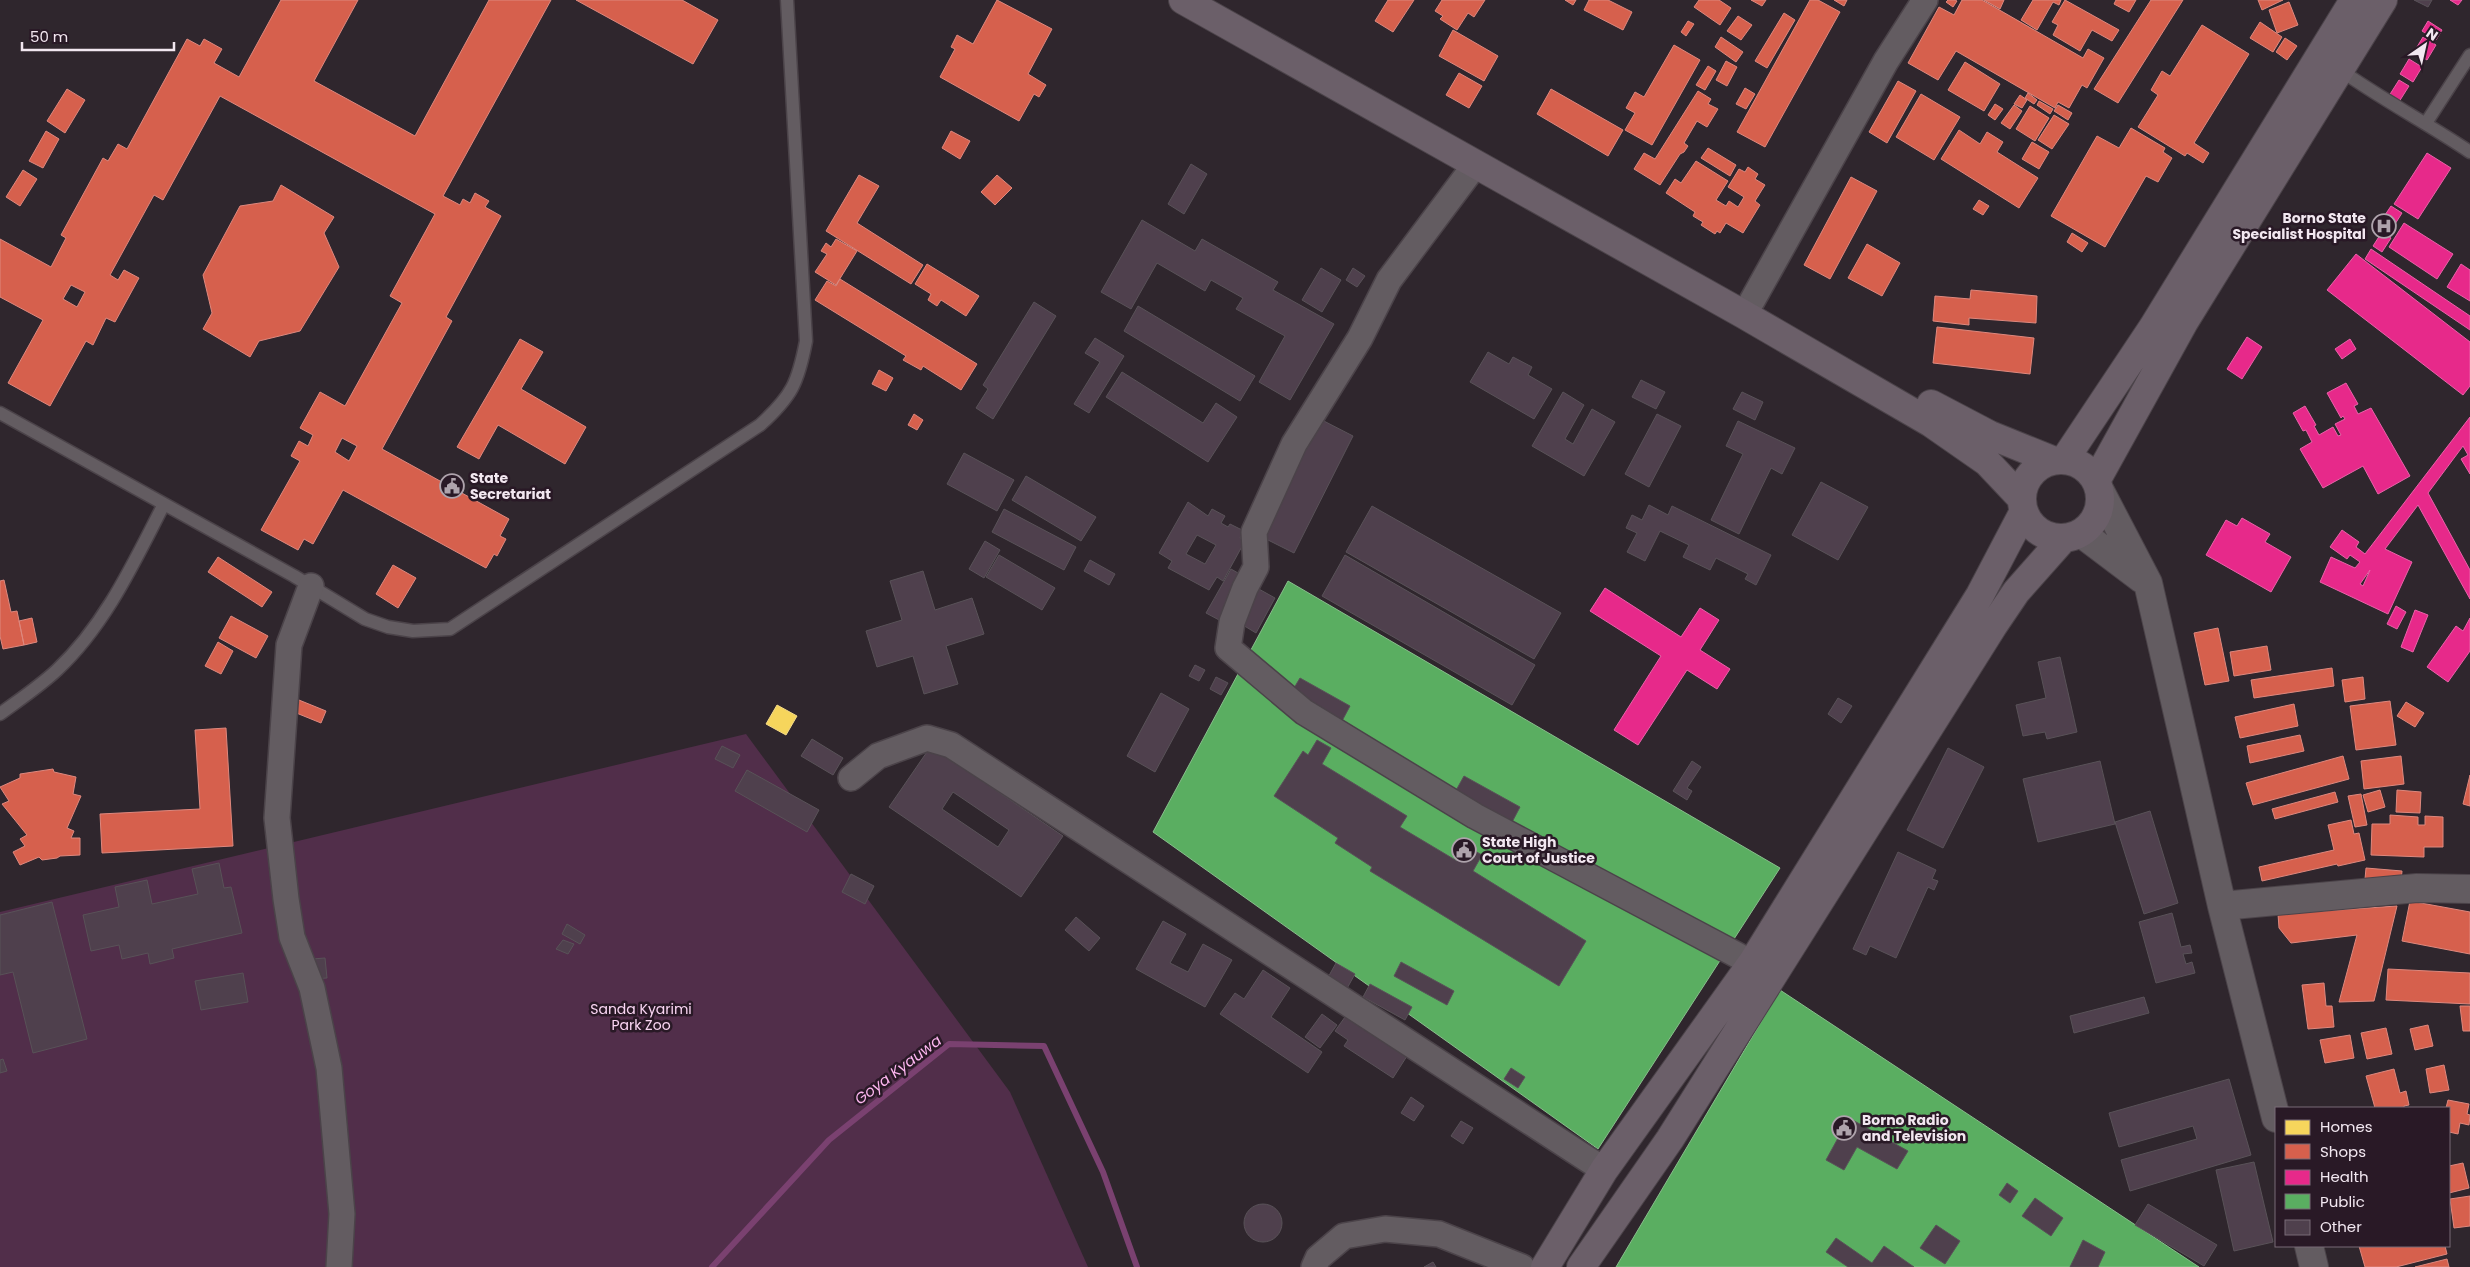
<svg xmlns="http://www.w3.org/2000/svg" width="2470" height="1267" font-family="Poppins,sans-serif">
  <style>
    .green { fill: #512e4a }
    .homes { fill: #f6d55c; stroke: #f5da88 }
    .shops { fill: #d6604d; stroke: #de887e; fill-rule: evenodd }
    .health { fill: #e7298a; stroke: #ea62a9; fill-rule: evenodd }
    .public { fill: #5aae61; stroke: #88bf8c }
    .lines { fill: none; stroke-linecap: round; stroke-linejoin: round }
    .stream { stroke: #7a4170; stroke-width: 6 }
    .building { fill: #4f404d; stroke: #595258; fill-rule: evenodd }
    .lane-casing { stroke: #4b4349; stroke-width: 15 }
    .street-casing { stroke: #4b4349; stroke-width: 28 }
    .secondary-casing { stroke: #4b4349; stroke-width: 30 }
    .primary-casing { stroke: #4b4349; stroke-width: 30 }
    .lane { stroke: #635c61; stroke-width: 12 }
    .street { stroke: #635c61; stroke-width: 25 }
    .secondary { stroke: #635c61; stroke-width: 28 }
    .primary { stroke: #6b5f69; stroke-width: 28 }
    .labels { text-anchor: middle; stroke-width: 5; stroke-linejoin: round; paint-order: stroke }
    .poi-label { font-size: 14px; font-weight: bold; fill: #f2e7f0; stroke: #291926; text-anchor: start }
    .park-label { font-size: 14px; fill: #fad6f3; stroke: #291926 }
    .water-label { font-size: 15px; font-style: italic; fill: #feb7f1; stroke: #291926 }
  </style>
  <rect width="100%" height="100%" fill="#2f262d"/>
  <path class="green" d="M746,734L1010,1092L1088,1267H0V912Z"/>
  <path class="homes" d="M777,705L797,716L786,735L766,724Z"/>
  <path class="shops" d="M281,0H358L314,81L415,136L489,0H551L443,196L460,205L463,199L470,203L475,193L489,201L485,207L501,216L446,317L452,321L382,449L509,519L500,536L506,539L497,556L494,554L486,568L343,490L313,544L304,539L298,550L261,530L300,461L291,456L299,441L308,446L313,435L300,428L320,392L345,406L402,303L390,296L435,214L220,96L163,200L154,195L110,275L118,280L124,270L139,278L115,322L106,318L93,345L86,341L50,406L8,383L43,320L0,297V239L51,267L66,238L61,235L103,158L108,161L118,144L127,149L187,39L200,46L204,39L222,49L214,63L239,77ZM71,285L85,292L77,307L63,299ZM342,438L357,446L349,461L335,452Z
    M576,0H682L718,20L693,64Z
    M997,0L1052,29L1028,74L1046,85L1039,97L1034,94L1019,121L940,77L955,49L951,47L957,35L973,44Z
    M1388,0H1414L1393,32L1375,21Z
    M1442,0H1485L1474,17L1468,13L1457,30L1440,19L1443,16L1435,11Z
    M1565,0H1576L1573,5Z
    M1589,0H1608L1632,12L1623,30L1584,10Z
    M1699,0H1719L1731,8L1720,25L1694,7Z
    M1751,0H1766L1762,6Z
    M1810,0H1818L1840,12L1765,147L1737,132Z
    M1834,0H1847L1844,6Z
    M1948,0H1955L1957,1L1953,7L1946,2Z
    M1962,0H1982L2083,58L2088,49L2104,58L2087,88L2082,85L2069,108L2058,102L2055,108L1956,51L1938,80L1908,63L1939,7L1954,15Z
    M1984,0H2004L2000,9Z
    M2033,0H2061L2059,5L2053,2L2037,30L2021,20Z
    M2065,0L2119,30L2112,41L2092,30L2080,51L2053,35L2058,25L2052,22Z
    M2116,0H2136L2129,12L2114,4Z
    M2151,0H2183L2118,103L2094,89Z
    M2258,0H2283L2262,10Z
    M2289,2L2298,25L2277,33L2269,10Z
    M1784,13L1795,20L1767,68L1755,61Z
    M1738,16L1752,25L1741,40L1727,31Z
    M1688,21L1694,24L1686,36L1681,32Z
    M2260,22L2282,37L2273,52L2250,38Z
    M2202,25L2249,54L2194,143L2209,153L2203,163L2187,153L2185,156L2138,127L2158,95L2151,90L2162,71L2170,76Z
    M1453,30L1498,56L1484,81L1439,56Z
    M1721,37L1743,52L1736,62L1715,47Z
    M2285,38L2297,46L2287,60L2276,52Z
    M1674,45L1700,60L1652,145L1625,130L1635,113L1626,108L1635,92L1644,97Z
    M1726,61L1737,67L1727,86L1716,80Z
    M1965,62L2000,84L1984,111L1948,90Z
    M1708,66L1716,71L1705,90L1696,85Z
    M1459,73L1482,86L1469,108L1446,95Z
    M1898,81L1916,91L1887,143L1869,132Z
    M1745,88L1755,94L1746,109L1736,104Z
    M67,89L85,100L65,133L47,121Z
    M1551,89L1623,130L1608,156L1537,114Z
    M1698,91L1711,99L1708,104L1718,109L1707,127L1697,121L1684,143L1688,146L1684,152L1680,154L1660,185L1634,169L1644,153L1655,159Z
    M2028,93L2037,100L2034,104L2025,98Z
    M1921,94L1960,117L1934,160L1896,137Z
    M2020,95L2027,100L2022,108L2014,104Z
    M2039,101L2053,109L2050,114L2037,105Z
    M1995,104L2003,109L1995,120L1988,115Z
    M2014,105L2022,111L2010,129L2001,123Z
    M2058,105L2072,113L2068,120L2054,111Z
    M2030,106L2049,118L2035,141L2016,129Z
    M2054,115L2069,124L2052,149L2038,140Z
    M2131,128L2165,148L2163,152L2172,158L2158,182L2146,176L2105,247L2051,216L2097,136L2119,148Z
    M1959,130L1980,144L1987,132L2003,142L1997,152L2038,178L2019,208L1941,159Z
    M46,131L59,139L43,168L29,161Z
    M951,131L970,141L960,159L942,148Z
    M2032,142L2049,152L2039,169L2022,159Z
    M1708,148L1736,165L1730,176L1701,158Z
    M1696,161L1728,181L1716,200L1726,206L1729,201L1738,207L1744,197L1728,187L1739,169L1745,172L1748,167L1758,174L1755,179L1765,185L1755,201L1760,205L1743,233L1726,223L1720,233L1717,231L1715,234L1701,225L1703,222L1693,216L1695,212L1666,193L1675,179L1681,183Z
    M23,170L37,179L20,206L6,197Z
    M859,175L879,186L857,223L923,265L911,284L826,231Z
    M997,175L1012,188L995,205L981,192Z
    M1851,177L1877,191L1830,279L1804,265Z
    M281,185L334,217L324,233L339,267L300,331L259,341L250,357L203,329L212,313L203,275L240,206L273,201Z
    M1979,200L1989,206L1983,215L1973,209Z
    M2072,233L2088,243L2082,252L2067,242Z
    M836,239L857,251L836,285L815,272L827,254L821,251L826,243L831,247Z
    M1867,244L1900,263L1882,296L1848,278Z
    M927,264L979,296L966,316L941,300L937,306L928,300L931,294L915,284Z
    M840,279L977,364L961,390L923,366L921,370L903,360L906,356L815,300L827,281L836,286Z
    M1971,290L2037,296L2036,323L1969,318V325L1933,321L1935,296L1970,299Z
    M1937,327L2034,338L2030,374L1933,363Z
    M520,339L543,352L521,389L586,427L565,464L498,425L479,459L457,447Z
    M879,370L893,378L886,391L872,384Z
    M914,414L923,420L917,430L908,425Z
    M218,557L272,592L262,607L208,572Z
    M393,565L416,578L398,608L376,594Z
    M4,580L11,612L17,611L24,645L3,649L0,636V581Z
    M231,616L268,636L256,658L219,638Z
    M32,618L37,642L24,645L19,621Z
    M2218,628L2229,681L2205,685L2194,633Z
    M218,642L233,651L221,674L205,666Z
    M2267,646L2271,670L2234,676L2230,652Z
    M2332,668L2334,686L2254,698L2251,680Z
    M2363,677L2365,699L2345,702L2342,680Z
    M294,698L326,711L321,723L289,710Z
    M2390,701L2396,745L2356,750L2350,706Z
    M2406,702L2424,713L2415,727L2397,716Z
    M2294,704L2298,726L2240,738L2235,717Z
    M226,728L233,846L102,853L100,814L200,809L195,730Z
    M2300,735L2304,751L2250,763L2247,746Z
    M2343,756L2349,779L2253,805L2246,783Z
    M2401,756L2404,784L2364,789L2361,761Z
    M53,769L54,772L76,777L73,794L81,796L67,828L74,831L71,838H80V855L60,856L57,858L42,860L39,857L20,865L13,852L25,846L20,839L27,835L2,804L9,801L0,787L20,778V774Z
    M2470,775V806L2463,804Z
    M2380,790L2385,807L2368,812L2363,795Z
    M2397,790L2421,792L2420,813L2396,812Z
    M2335,792L2338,802L2275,819L2272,809Z
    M2361,794L2367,825L2355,827L2348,796Z
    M2390,815L2418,817V825H2425V816L2443,817V847H2424V857L2371,855L2372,824H2390Z
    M2351,820L2354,834L2359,833L2365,860L2338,866L2337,864L2262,881L2259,867L2334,850L2328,825Z
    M2366,868L2402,871L2401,882L2365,879Z
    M2410,901L2470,912V954L2402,941Z
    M2397,906L2374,1001L2339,1002L2357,935L2291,943L2279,928L2278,914Z
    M2388,969L2470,973V1004L2386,1000Z
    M2324,983L2326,1006H2332L2334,1027L2308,1029L2302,985Z
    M2460,1006H2470V1031H2463Z
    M2428,1025L2433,1046L2415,1050L2410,1029Z
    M2386,1028L2392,1054L2367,1059L2361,1033Z
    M2350,1035L2354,1058L2325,1063L2320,1040Z
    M2444,1065L2449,1090L2430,1093L2426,1069Z
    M2394,1069L2400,1093L2406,1091L2409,1105L2404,1106V1108H2375L2366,1076Z
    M2448,1100L2469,1104L2467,1114L2470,1115L2469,1125L2460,1123L2458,1134L2449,1132V1108H2446Z
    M2463,1163L2469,1188L2449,1193V1166Z
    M2470,1196V1226L2454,1228L2450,1199Z
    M2359,1246H2445L2447,1254L2396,1267H2365Z
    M2447,1259L2449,1267H2415Z"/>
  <path class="health" d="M2450,0H2462L2458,5Z
    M2428,21L2442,30L2436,40L2422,31Z
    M2423,37L2436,45L2427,60L2414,52Z
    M2409,59L2422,67L2413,82L2400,74Z
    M2399,80L2409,86L2397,105L2387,99Z
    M2427,153L2451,168L2418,219L2394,204Z
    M2391,206L2402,213L2390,232L2379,224Z
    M2404,223L2453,254L2437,279L2389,247Z
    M2382,232L2391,238L2382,252L2373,246Z
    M2371,249L2470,316V330L2365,259Z
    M2356,254L2470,342V386L2463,395L2327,290Z
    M2461,264L2470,270V301L2447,287Z
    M2247,337L2262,347L2242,379L2227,369Z
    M2350,339L2356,349L2342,359L2335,349Z
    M2346,383L2358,404L2354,406L2358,414L2371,408L2410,476L2378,494L2363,466L2323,488L2300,449L2312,442L2306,430L2303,431L2293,413L2305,406L2316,425L2314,426L2319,435L2333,427L2338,436L2341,435L2335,424L2345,419L2343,416L2341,418L2327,393Z
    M2470,417V474L2461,459L2468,455L2463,446L2428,493L2470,570V599L2418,505L2385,549L2412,562L2388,614L2320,582L2331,557L2355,568L2360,562L2350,555L2347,559L2330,547L2342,530L2359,542L2356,547L2365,554ZM2370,570L2363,586L2360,584Z
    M2242,518L2270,534L2265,542L2291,557L2271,592L2206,555L2226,520L2237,526Z
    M1605,588L1681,637L1700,608L1719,620L1700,650L1730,669L1717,689L1687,670L1638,745L1614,730L1661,656L1590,611Z
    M2396,606L2406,612L2397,629L2387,624Z
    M2415,610L2428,615L2413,652L2401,647Z
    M2470,618V651L2448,682L2427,667L2456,626L2463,631Z"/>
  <path class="public" d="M1288,581L1780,868L1598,1149L1153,832Z
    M1780,990L2199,1267H1616Z"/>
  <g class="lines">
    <path class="stream" d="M712,1267L829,1140L949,1044L1044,1046L1103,1172L1137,1267"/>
  </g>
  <path class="building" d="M2414,0H2432L2428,7Z
    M1191,164L1207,174L1184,214L1168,204Z
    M1142,220L1195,251L1202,239L1278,282L1273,290L1334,324L1290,400L1259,382L1285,336L1236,309L1243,298L1211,280L1205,291L1157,263L1131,309L1101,292Z
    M1321,268L1341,280L1322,312L1302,300Z
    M1353,268L1365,276L1357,287L1346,280Z
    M1034,302L1056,316L993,419L976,408L988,389L983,385Z
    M1138,306L1255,376L1240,401L1124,331Z
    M1095,338L1124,356L1089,413L1074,404L1100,362L1085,353Z
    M1488,352L1509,364L1513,357L1532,367L1528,375L1552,389L1534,419L1470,382Z
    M1122,372L1203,423L1216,403L1237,417L1208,462L1106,397Z
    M1641,380L1665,392L1656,409L1632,397Z
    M1563,392L1584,405L1565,439L1573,444L1592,409L1615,422L1584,476L1532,446Z
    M1742,392L1763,402L1755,420L1733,409Z
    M1657,414L1681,426L1649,487L1625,474Z
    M1318,418L1353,436L1294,553L1258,535Z
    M1738,421L1795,448L1782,474L1771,468L1739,534L1711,520L1743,454L1726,446Z
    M964,453L1014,480L997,511L947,484Z
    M1026,476L1096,517L1081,541L1012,500Z
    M1821,482L1868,507L1838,560L1792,535Z
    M1188,502L1208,516L1212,509L1225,516L1221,523L1228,527L1230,524L1244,531L1240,538L1245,541L1223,581L1217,577L1209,590L1168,568L1172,561L1159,553ZM1197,535L1216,545L1205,564L1186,554Z
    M1649,505L1668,515L1672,506L1771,555L1756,585L1745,579L1748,574L1716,558L1710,570L1683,557L1689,545L1660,531L1645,561L1627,552L1637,533L1626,528L1632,515L1642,520Z
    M1372,506L1561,613L1534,659L1346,552Z
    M1004,509L1076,547L1064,570L992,532Z
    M985,541L1000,550L984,578L969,569Z
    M999,555L1055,588L1042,610L986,577Z
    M1345,555L1535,665L1512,705L1322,596Z
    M1090,560L1115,574L1109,585L1084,571Z
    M1231,569L1245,577L1221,621L1206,613Z
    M923,571L935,610L972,598L984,634L946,646L958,684L924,694L913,656L877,667L866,631L902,620L890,581Z
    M1257,588L1275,598L1256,633L1238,622Z
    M2060,657L2077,732L2047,739L2045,732L2023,736L2016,705L2046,698L2038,662Z
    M1195,665L1205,670L1199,681L1189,676Z
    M1216,677L1228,683L1221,695L1210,689Z
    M1300,678L1350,706L1342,721L1291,693Z
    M1161,693L1189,709L1155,772L1127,756Z
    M1838,698L1852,706L1841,723L1828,714Z
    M812,739L843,758L833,775L801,756Z
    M1317,740L1331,748L1322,764L1407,816L1400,827L1457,861L1466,846L1482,855L1473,871L1586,941L1559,986L1370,871L1372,867L1335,843L1338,838L1274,796L1303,751L1308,755Z
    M722,746L740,755L733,768L715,759Z
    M931,746L1063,836L1021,897L889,807ZM953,792L1009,830L998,847L942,809Z
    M1948,748L1984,767L1943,848L1907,830Z
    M1692,761L1701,767L1687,788L1692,791L1687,800L1673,791Z
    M2100,761L2115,824L2038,842L2023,779Z
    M747,770L819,810L807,832L735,791Z
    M1464,776L1520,807L1510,826L1454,794Z
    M2150,811L2178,903L2144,914L2115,822Z
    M1898,852L1936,870L1932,879L1938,881L1934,890L1928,887L1896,958L1870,946L1866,955L1853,949Z
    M219,863L224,888L231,887L242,933L172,949L174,958L150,964L148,953L122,959L119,945L91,951L83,915L119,907L115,887L147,880L152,904L198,894L192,869Z
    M851,874L874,886L865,904L842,892Z
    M52,902L87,1039L33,1053L13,972L0,975V915Z
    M2172,913L2181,947L2190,945L2192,953L2183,954L2186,964L2192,962L2195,973L2156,983L2139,922Z
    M1076,917L1100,938L1089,951L1065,930Z
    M1163,921L1186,934L1170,963L1188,972L1203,944L1232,960L1205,1007L1136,969Z
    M567,924L585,935L580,944L562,934Z
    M563,940L574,944L568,954L556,949Z
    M325,958L327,978L311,979L312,959Z
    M1401,962L1454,991L1447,1005L1394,976Z
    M1336,963L1355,974L1345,992L1326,981Z
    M1263,970L1290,988L1271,1017L1322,1052L1308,1073L1220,1014L1235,993L1244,999Z
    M243,973L248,1002L201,1010L195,981Z
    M1370,984L1412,1007L1405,1020L1363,997Z
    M2144,997L2149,1013L2074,1033L2070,1016Z
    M1322,1014L1337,1025L1320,1048L1305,1037Z
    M1345,1017L1407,1056L1393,1078L1344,1046L1348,1040L1335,1031Z
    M3,1059L7,1071L0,1073V1060Z
    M1511,1068L1525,1077L1518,1088L1504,1079Z
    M2229,1079L2251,1155L2130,1191L2121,1160L2197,1139L2193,1126L2119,1147L2109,1113Z
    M1411,1097L1424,1106L1414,1121L1401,1113Z
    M1849,1118L1908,1151L1897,1169L1857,1147L1844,1170L1826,1160Z
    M1461,1121L1473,1128L1463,1144L1451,1136Z
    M2254,1162L2273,1242L2234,1251L2216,1170Z
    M2007,1183L2018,1191L2010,1203L1999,1195Z
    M2035,1198L2063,1218L2051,1236L2022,1216Z
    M2148,1204L2217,1245L2204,1266L2135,1225Z
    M1244 1223a19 19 0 1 1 38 0a19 19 0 1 1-38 0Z
    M1936,1225L1960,1241L1945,1264L1920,1248Z
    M1836,1238L1872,1263L1884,1246L1914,1267H1848L1826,1252Z
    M2083,1240L2105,1252L2098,1267H2070Z
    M1433,1262L1436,1267H1424Z"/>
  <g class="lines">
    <g class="lane-casing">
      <path id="lane" d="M2339,69C2381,99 2427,123 2470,152
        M2426,123L2470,55
        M0,413L294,576L365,619L388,627L413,631L450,629L760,425C792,396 798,383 806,341L787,0
        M0,714C19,700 40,686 57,670C106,624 134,562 164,504"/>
    </g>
    <g class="street-casing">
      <path id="street" d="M1475,165L1389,280L1360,338L1294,444L1254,532L1256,567L1245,588L1232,622L1228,648L1304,712L1475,816L1752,963
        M1752,301L1886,61L1925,0
        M311,586L289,645L277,818L286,899L292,937L312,988L329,1068L342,1214L339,1267
        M851,778L878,756L927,738L951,745L1604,1170
        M1314,1267L1318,1258L1344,1236L1385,1229L1439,1234L1522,1267"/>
    </g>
    <g class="secondary-casing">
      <path id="secondary" d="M2099,489L2148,583L2222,906L2276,1118
        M2081,533L2142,579
        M2222,906L2417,888L2470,889
        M2309,1246L2314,1267"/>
    </g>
    <g class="primary-casing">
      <path id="primary" d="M1183,0L1743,314L1931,423L1987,462L2021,498
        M1931,404L1990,435L2052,460
        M2065,459L2153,327L2354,0
        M2022 499a39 39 0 1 1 78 0a39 39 0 1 1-78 0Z
        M2096,481L2184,322L2383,0
        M1545,1267L1604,1170L1752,963L1980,595L2023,513
        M1581,1267L1670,1139L1993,626L2016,592L2063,539"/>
    </g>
    <use href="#lane" class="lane"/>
    <use href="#street" class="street"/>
    <use href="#secondary" class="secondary"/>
    <use href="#primary" class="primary"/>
  </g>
  <defs>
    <g id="hospital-ring" transform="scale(1.25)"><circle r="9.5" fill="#291926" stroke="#aea3ac" stroke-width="1.5"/><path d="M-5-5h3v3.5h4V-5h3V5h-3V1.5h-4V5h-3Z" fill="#aea3ac"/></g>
    <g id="civic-ring" transform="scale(1.25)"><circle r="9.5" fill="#291926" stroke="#aea3ac" stroke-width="1.5"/><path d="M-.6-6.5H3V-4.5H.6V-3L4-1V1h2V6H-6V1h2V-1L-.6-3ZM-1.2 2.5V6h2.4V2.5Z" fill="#aea3ac"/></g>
  </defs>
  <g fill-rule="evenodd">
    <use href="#hospital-ring" x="2384" y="226"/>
    <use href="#civic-ring" x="452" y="486"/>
    <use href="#civic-ring" x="1464" y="850"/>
    <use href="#civic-ring" x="1844" y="1128"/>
  </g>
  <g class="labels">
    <g class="poi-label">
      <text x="2366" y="223" text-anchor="end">Borno State<tspan x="2366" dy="16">Specialist Hospital</tspan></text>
      <text x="470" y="483">State<tspan x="470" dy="16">Secretariat</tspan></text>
      <text x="1482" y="847">State High<tspan x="1482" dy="16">Court of Justice</tspan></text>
      <text x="1862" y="1125">Borno Radio<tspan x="1862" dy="16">and Television</tspan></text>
    </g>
    <g class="park-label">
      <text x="641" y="1014">Sanda Kyarimi<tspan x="641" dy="16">Park Zoo</tspan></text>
    </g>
    <g class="water-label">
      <text transform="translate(898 1070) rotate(-37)" y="5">Goya Kyauwa</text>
    </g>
  </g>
  <rect x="2275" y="1107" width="175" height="140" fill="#291926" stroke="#796b77"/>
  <rect x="2285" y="1120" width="25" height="15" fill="#f6d55c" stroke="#796b77"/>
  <text x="2320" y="1132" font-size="15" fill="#f2e7f0">Homes</text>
  <rect x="2285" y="1144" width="25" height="15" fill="#d6604d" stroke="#796b77"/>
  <text x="2320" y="1157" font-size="15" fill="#f2e7f0">Shops</text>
  <rect x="2285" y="1170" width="25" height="15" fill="#e7298a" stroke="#796b77"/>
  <text x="2320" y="1182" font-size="15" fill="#f2e7f0">Health</text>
  <rect x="2285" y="1194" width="25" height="15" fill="#5aae61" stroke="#796b77"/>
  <text x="2320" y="1207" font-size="15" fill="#f2e7f0">Public</text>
  <rect x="2285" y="1220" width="25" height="15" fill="#4f404d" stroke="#796b77"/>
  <text x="2320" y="1232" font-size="15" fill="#f2e7f0">Other</text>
  <g transform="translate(2425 45) rotate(34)" stroke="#291926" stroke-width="4" paint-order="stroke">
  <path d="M0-4L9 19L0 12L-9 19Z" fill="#f2e7f0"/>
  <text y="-8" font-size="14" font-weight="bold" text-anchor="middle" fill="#f2e7f0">N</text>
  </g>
  <path d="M22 42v8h152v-8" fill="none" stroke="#f2e7f0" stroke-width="2.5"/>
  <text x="30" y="42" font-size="15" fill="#f2e7f0" stroke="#291926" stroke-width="4" paint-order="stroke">50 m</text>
</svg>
